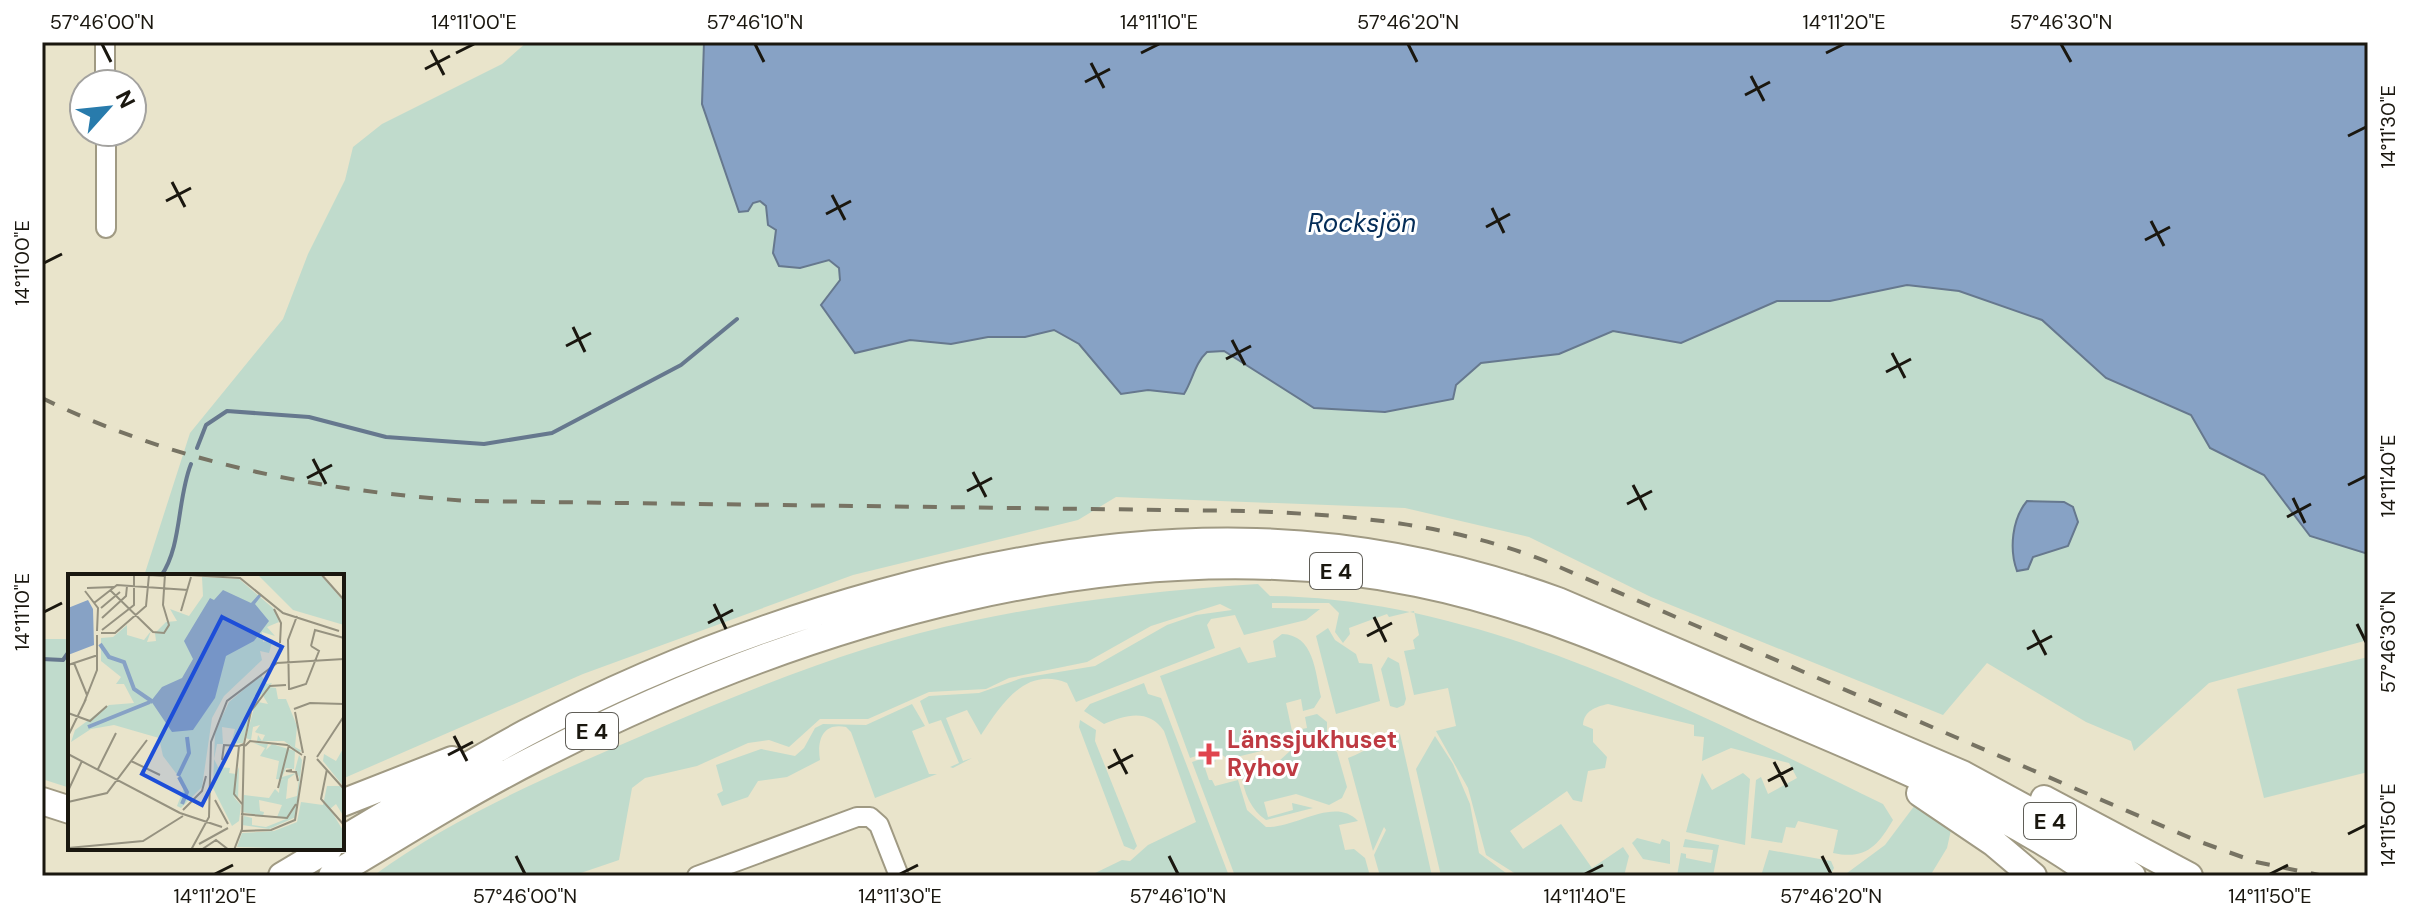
<svg xmlns="http://www.w3.org/2000/svg" width="2410" height="918" font-family="'DM Sans',sans-serif">
  <style>
    .green { fill: #c0dbcc }
    .water { fill: #87a2c5; stroke: #66788e; stroke-width: 2 }
    .lines { fill: none; stroke-linecap: round; stroke-linejoin: round }
    .stream { stroke: #66788e; stroke-width: 4 }
    .minor-casing { stroke: #a09a83; stroke-width: 22 }
    .highway-casing { stroke: #a09a83; stroke-width: 30 }
    .minor { stroke: #fff; stroke-width: 18 }
    .highway { stroke: #fff; stroke-width: 26 }
    .rail { stroke: #777363; stroke-width: 4; stroke-dasharray: 14 14; stroke-linecap: butt }
    .ticks { fill: none; stroke: #1a170f; stroke-width: 3 }
    .health-dot { fill: #e0444e; stroke: #fff; stroke-width: 3 }
    .labels { text-anchor: middle; stroke-width: 6; stroke-linejoin: round; paint-order: stroke }
    .shield { fill: #fff; stroke: #5f5d57; stroke-width: 2 }
    .shield-label { font-size: 22px; font-weight: bold; fill: #1a170f }
    .health-label { font-size: 24px; font-weight: bold; fill: #be3a42; stroke: #fff; text-anchor: start }
    .water-label { font-size: 26px; font-style: italic; fill: #052d58; stroke: #fff }
    .inset-river { fill: none; stroke: #87a2c5; stroke-width: 4 }
    .inset-road { fill: none; stroke: #969280; stroke-width: 2 }
    .view { fill: #1d4ed8; fill-opacity: 0.15; stroke: #1d4ed8; stroke-width: 4 }
    .inset-edge { fill: none; stroke: #1a170f; stroke-width: 4 }
    .neatline { fill: none; stroke: #1a170f; stroke-width: 3 }
    .ticks-label { font-size: 20px; text-anchor: middle; fill: #1a170f }
  </style>
  <rect width="100%" height="100%" fill="#e9e4cb"/>
  <path class="green" d="M527,42H2368V640L2209,683L2134,751L2131,741L2086,722L1987,663L1943,715L1651,597L1529,537L1405,508L1116,497L1078,520L853,575L583,674L342,779V576H144L190,433L283,319L308,254L345,180L353,147L382,124L502,64Z
    M1258,584L1270,596C1484,598 1694,712 1883,804L1893,820C1877,847 1865,860 1833,853L1838,830L1798,821L1795,828L1786,827L1782,843L1751,838L1756,780L1761,777L1768,794L1797,778L1789,763L1731,748L1702,761L1704,737L1694,736V725L1608,704C1595,707 1584,711 1583,725L1593,729V742L1607,757L1605,768L1588,771L1582,802L1573,800L1567,791L1510,831L1523,849L1561,824L1592,868L1623,847L1629,856L1624,876H1519L1486,855L1468,788L1436,731L1456,726L1448,688L1414,695L1404,651L1415,649L1413,640L1419,635L1414,611L1389,617L1387,614L1349,628L1350,634L1343,643L1335,632L1339,613L1329,603H1272V608L1320,609L1306,620L1244,635L1235,615L1211,619L1207,625L1215,648L1076,702L1067,683C1025,666 1001,705 981,735L967,710L946,718L963,761L972,758L953,768L950,767L959,763L941,720L929,724L920,701L929,696L979,693L1022,678L1095,666L1167,625L1196,615L1232,610L1220,604L1151,626L1087,662L1009,678L986,689L929,692L868,719H820L789,747L769,740L748,743L697,766L645,778L632,788L619,860L572,876H373C448,821 533,783 618,746C728,698 853,645 971,621C1066,601 1162,590 1258,584Z
    M1328,628L1335,640L1356,654L1359,663L1372,664L1380,701L1336,714L1316,636Z
    M1282,634C1314,635 1315,671 1321,697L1314,708L1303,711L1301,699L1286,703L1292,731L1307,728L1305,717L1317,714L1327,722V732L1317,738L1228,759L1215,750L1190,758L1160,676L1240,647L1248,663L1276,657L1273,641Z
    M42,639H70V788L42,779Z
    M1388,657L1399,663L1406,699L1404,705L1397,708L1390,706L1381,669Z
    M2368,657V772L2264,798L2237,689Z
    M1144,683L1148,694L1161,698L1229,876H1089L1122,860L1130,861L1148,845L1196,822L1164,731C1149,709 1127,714 1104,724L1084,711L1090,704Z
    M912,704L925,726L912,731L929,774H937L875,798L851,732L846,727C822,722 817,741 820,760L787,777L758,781L748,797L722,806L717,794L723,791L716,765L761,749L795,756L804,748L815,728L823,724L866,725Z
    M1080,720L1096,730L1095,741L1137,846L1134,850L1124,846L1079,727Z
    M1400,734L1432,876H1380L1374,855L1386,830L1384,827L1373,851L1348,758C1367,751 1381,739 1400,734Z
    M1435,736L1453,764L1470,804L1479,853L1510,876H1441L1416,769Z
    M1323,744L1337,752L1347,787L1342,798L1329,805L1296,794L1264,802L1268,817L1293,810L1292,803L1313,808L1266,820C1251,810 1243,792 1242,774L1279,761L1290,751Z
    M1210,756L1216,761L1205,768L1209,780H1212L1215,786L1238,780L1247,810L1266,827C1295,829 1334,796 1358,821L1339,825L1345,850L1354,849L1365,858L1370,876H1235L1192,762Z
    M1702,773L1712,790L1743,773L1750,779L1745,845L1686,832Z
    M1915,805L1944,822L1951,830L1947,848L1930,876H1843L1885,845Z
    M1637,838L1660,844L1662,839L1670,842V864L1643,859L1632,843Z
    M1685,839L1719,845L1713,876H1677L1681,853L1686,854V858L1711,863L1713,850L1683,847Z
    M1769,850L1831,861L1834,868L1830,876H1761Z"/>
  <path class="water" d="M704,42H2368V554L2310,536L2264,475L2210,448L2191,415L2106,378L2042,320L1959,291L1907,285L1830,301H1777L1681,343L1613,331L1559,354L1481,363L1456,385L1453,399L1385,412L1314,408L1224,351L1207,352C1195,363 1193,379 1184,394L1148,390L1121,394L1079,344L1054,330L1025,337H988L951,344L910,340L855,353L821,305L840,280L839,268L829,260L800,268L779,266L773,253L776,230L768,225L766,206L760,201L753,203L748,211L739,212L702,104Z
    M2027,501L2064,502L2073,507L2078,522L2068,546L2033,557L2028,569L2017,571C2009,549 2012,519 2027,501Z"/>
  <g class="lines">
    <path class="stream" d="M197,448L206,425L227,411L309,417L386,437L484,444L552,433L681,365L737,319
      M161,576C182,546 177,499 191,464
      M42,659L63,660L70,650"/>
    <g class="minor-casing">
      <path id="minor" d="M105,42V84
        M106,132V228
        M697,876L857,817H870L879,825L899,876"/>
    </g>
    <g class="highway-casing">
      <path id="highway" d="M1920,793L1994,843L2033,876
        M2044,799L2189,876
        M42,801L70,810
        M342,803L452,760
        M342,840C403,804 463,767 526,733C738,622 1015,535 1256,542C1359,545 1461,566 1558,601L1962,774L2065,830L2132,876
        M282,876L329,848
        M332,876C400,835 467,793 538,757C798,624 1124,523 1417,583C1536,607 1645,657 1756,706C1872,756 1992,802 2095,876"/>
    </g>
    <use href="#minor" class="minor"/>
    <use href="#highway" class="highway"/>
    <path class="rail" d="M42,398C176,464 321,491 469,501L1247,511C1350,515 1446,523 1543,560L2195,840L2256,862L2324,876"/>
  </g>
  <path class="ticks" d="M102,44L111,62M755,44L764,62M1408,44L1417,62M2061,44L2071,62M431,50L444,75M456,53L474,44M1141,53L1159,44M1826,53L1844,44M1091,63L1104,88M425,69L450,56M1751,76L1764,101M1085,82L1110,69M1745,95L1770,82M2348,136L2366,127M172,182L185,207M832,195L845,220M166,201L191,188M1492,208L1504,233M826,214L851,201M2151,221L2164,246M1486,227L1510,214M2145,240L2170,227M44,263L62,254M573,327L585,352M1232,340L1245,365M566,346L591,333M1892,353L1905,378M1226,359L1251,346M1886,372L1911,359M313,459L326,484M973,472L986,497M307,478L332,465M1633,485L1646,510M2348,485L2366,476M967,491L992,478M2293,498L2305,523M1627,504L1652,491M2287,517L2311,504M714,604L726,629M44,612L62,603M1374,617L1386,642M708,623L733,610M2357,624L2366,642M2033,630L2046,655M1367,636L1392,623M2027,649L2052,636M454,736L467,761M1114,749L1127,774M448,755L473,742M1774,762L1787,787M1108,768L1133,755M1768,781L1793,768M2348,834L2366,825M516,856L525,874M1169,856L1178,874M1822,856L1831,874M215,874L233,865M900,874L918,865M1585,874L1603,865M2270,874L2288,865"/>
  <path class="health-dot" d="M1205 742h8v8h8v8h-8v8h-8v-8h-8v-8h8z"/>
  <g class="labels">
    <g class="shield">
      <rect x="1310" y="553" width="52" height="36" rx="6"/>
      <rect x="566" y="713" width="52" height="36" rx="6"/>
      <rect x="2024" y="803" width="52" height="36" rx="6"/>
    </g>
    <g class="shield-label">
      <text x="1336" y="579">E 4</text>
      <text x="592" y="739">E 4</text>
      <text x="2050" y="829">E 4</text>
    </g>
    <g class="health-label">
      <text x="1227" y="748">Länssjukhuset<tspan x="1227" dy="28">Ryhov</tspan></text>
    </g>
    <g class="water-label">
      <text x="1362" y="232">Rocksjön</text>
    </g>
  </g>
  <g transform="translate(68 574)">
    <rect width="276" height="276" fill="#e9e4cb"/>
    <path d="M252,0L276,28V51L225,36L190,1ZM134,3L171,5L206,35L211,48L199,53L207,62L194,58L195,68L205,65L201,79L192,77L194,86L156,122L144,144L134,213L113,234L109,232L117,211L95,182L91,164L46,151L23,155L3,168L7,156L41,131L66,129L56,110H48L53,103L33,87V64L45,63L59,51V61L76,66L83,57L79,68L88,67L87,59L98,48L109,47L102,35L121,42L135,22ZM193,101L199,110L204,109L201,113L208,114L210,125H218L229,152L227,173L234,177L231,178L216,167H189L190,161L194,167L197,161L189,159L187,158L192,151L185,153L183,166L178,164L187,130L192,124L190,128L200,130L194,120L183,135L175,169L163,170L167,155L154,153L155,170H149L146,185L150,193L162,194L161,199L168,200L171,193L170,225L165,222L173,231L171,247L164,252L145,214L147,158L161,128ZM186,169L200,170L198,176L204,170L227,177L226,195L218,194L214,203L228,199L220,205L218,225L229,222L231,203L227,196L231,181L234,186L228,243L201,255L174,251L176,242L184,244V251L198,253L218,245L209,243L214,231L191,226L192,237L196,238L195,242L174,238L176,221L201,224L207,215L211,219L212,206H217L208,205L211,187L192,182L197,174ZM276,173V243L268,230L262,235L276,258V276L169,273L174,259L206,257L229,248L233,228L255,231L259,212H275L255,187L256,180L268,187Z" fill="#c0dbcc"/>
    <path d="M155,16L183,29L191,20L194,21L187,30L201,47L186,67L158,82L147,124L125,156L104,158L83,127L94,113L114,104L125,85L116,67L142,24L146,26ZM20,26L25,35L26,71L0,81V34Z" fill="#87a2c5"/>
    <path class="inset-river" d="M32,70L41,83L56,88L66,115L85,128M20,153L82,128M110,202L121,179L119,163M111,203L119,218L114,230"/>
    <path class="inset-road" d="M103,0L172,4L215,39L271,57M253,0L276,26M19,14L46,13M42,16L85,58L96,59L101,51L95,31L97,0M17,17L30,34L29,57M26,29L49,11L120,16M33,34L52,18M206,35L213,49L212,69M113,37L123,3M34,44L58,22L59,12M34,56L66,31V0M33,59H47L78,32L81,1L96,2M243,72L247,56L276,64M6,89L19,121M0,91L30,81M222,115L238,110L251,77L243,72M221,116L220,66L229,42M16,129L29,96V61M226,135L242,129L276,130M227,138L235,179M0,139L22,147L39,132M0,162L18,125M177,172L182,167L219,171L234,181M0,180L112,239M249,183L276,142M249,185L276,215M154,186L156,171L171,172M63,187L92,201M30,195L48,159M259,195L253,225L276,251M224,196L218,197L228,198L230,207M210,214L221,171M0,217L14,187M147,226L160,250M0,228L39,219L79,166M174,230L166,220L171,172L176,170M115,236L134,217L138,202M112,239L154,253M173,240L219,244L228,230M173,257L203,256L227,246L237,182M131,270L160,254M0,274L75,267L115,242M123,276L141,243L143,168L159,127L209,89L276,85M133,276L148,266L161,276M166,276L174,255L176,170L183,137L202,112L218,111"/>
    <path class="view" d="M154,43L214,73L134,231L74,200Z"/>
    <rect width="276" height="276" class="inset-edge"/>
  </g>
  <rect width="2410" height="918" fill="none" stroke="#ffffff" stroke-width="88"/>
  <g transform="translate(108 108) rotate(63)"><circle r="38" fill="#ffffff" stroke="#a3a29f" stroke-width="2"/>
  <path d="M0-6L14 30L0 20L-14 30Z" fill="#287bac"/>
  <text y="-12" font-size="22" font-weight="bold" text-anchor="middle" fill="#1a170f">N</text>
  </g>
  <rect x="44" y="44" width="2322" height="830" class="neatline"/>
  <g class="ticks-label">
    <text x="102" y="29">57°46'00"N</text>
    <text x="474" y="29">14°11'00"E</text>
    <text x="755" y="29">57°46'10"N</text>
    <text x="1159" y="29">14°11'10"E</text>
    <text x="1408" y="29">57°46'20"N</text>
    <text x="1844" y="29">14°11'20"E</text>
    <text x="2061" y="29">57°46'30"N</text>
    <text transform="translate(2388 127) rotate(-90)" y="7">14°11'30"E</text>
    <text transform="translate(22 263) rotate(-90)" y="7">14°11'00"E</text>
    <text transform="translate(2388 476) rotate(-90)" y="7">14°11'40"E</text>
    <text transform="translate(22 612) rotate(-90)" y="7">14°11'10"E</text>
    <text transform="translate(2388 642) rotate(-90)" y="7">57°46'30"N</text>
    <text transform="translate(2388 825) rotate(-90)" y="7">14°11'50"E</text>
    <text x="215" y="903">14°11'20"E</text>
    <text x="525" y="903">57°46'00"N</text>
    <text x="900" y="903">14°11'30"E</text>
    <text x="1178" y="903">57°46'10"N</text>
    <text x="1585" y="903">14°11'40"E</text>
    <text x="1831" y="903">57°46'20"N</text>
    <text x="2270" y="903">14°11'50"E</text>
  </g>
</svg>
